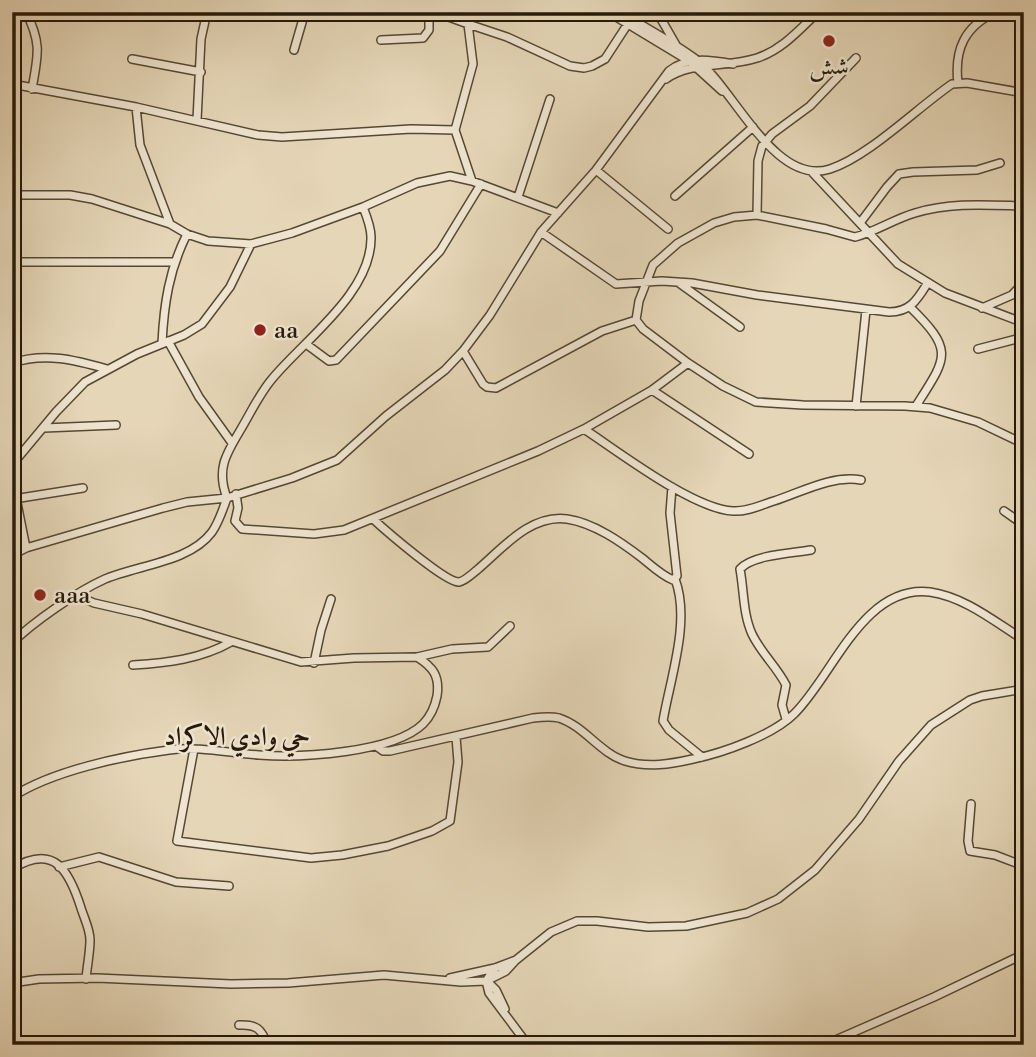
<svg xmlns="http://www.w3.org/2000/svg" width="1036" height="1057" font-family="'Libre Bodoni',Amiri,serif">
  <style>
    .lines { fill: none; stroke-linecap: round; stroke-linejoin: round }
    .minor-casing { stroke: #564834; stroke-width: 10 }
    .minor { stroke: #eee4d0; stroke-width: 7 }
    .poi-dot { fill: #8f2418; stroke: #eee4d0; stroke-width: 2.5 }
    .labels { text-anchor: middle; stroke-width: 5; stroke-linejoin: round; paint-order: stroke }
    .poi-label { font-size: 24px; fill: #271908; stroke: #eee4d0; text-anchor: start }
    .neighbourhood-label { font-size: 26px; font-weight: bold; fill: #271908; stroke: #eee4d0 }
  </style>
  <rect width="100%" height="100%" fill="#e5d6b7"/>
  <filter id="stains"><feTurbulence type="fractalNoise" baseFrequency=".00286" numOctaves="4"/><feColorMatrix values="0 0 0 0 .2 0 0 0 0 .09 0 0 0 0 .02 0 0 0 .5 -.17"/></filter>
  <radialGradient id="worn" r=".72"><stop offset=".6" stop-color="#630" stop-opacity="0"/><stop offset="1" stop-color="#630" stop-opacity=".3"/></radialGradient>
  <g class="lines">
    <g class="minor-casing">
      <path id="minor" d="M26,12C42,44 38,55 32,89
        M435,12L468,24L473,64L455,130
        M608,12L689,61L722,91
        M620,12C646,28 673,42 697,60C734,89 775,187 830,169C868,157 917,108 952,84L967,83L1024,93
        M657,12L676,45
        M468,24L507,37L570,66L584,68L592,66L605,59L631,19
        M381,40L423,38L429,30V12
        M294,50L305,12
        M132,59L201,72
        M666,79C691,61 727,68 757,58C782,50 799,30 818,12
        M958,83C954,49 965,26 996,12
        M12,84L136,107L258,135L282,137L411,129L455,130L472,181
        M136,107L140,145L170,224
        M197,120L201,39L207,12
        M596,170L668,229
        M813,173L898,264L945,293L1024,323
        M12,195H70L92,199L170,224L187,234L208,241L251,244L292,233L363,207L417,183L450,176L472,181L558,213
        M675,196L753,127
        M518,197L550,99
        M1024,206C987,205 951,202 915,213C894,219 875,232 855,237L826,229L757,215L734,217L714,223L678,243L653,265L639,301L636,320L643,329L688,363L723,386L756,402L803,405L905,406L930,408L978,422L1024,444
        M757,215L758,161L762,146L772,134L810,106L856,58
        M860,223L887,187L899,174L913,172L977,170L1000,163
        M541,232L616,284L662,281L692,283L757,295L889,312C910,312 917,300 927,284
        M12,262H173
        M679,283L740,327
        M910,307C955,351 947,357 916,406
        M982,308L1012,295L1024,282
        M168,341L199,397L232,443
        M162,343C164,304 169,270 187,234
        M306,344L329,361L336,360L440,251L481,184
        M978,349L1024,337
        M463,351L483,384L487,387L496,388L602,331L636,320
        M12,363C45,352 75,360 107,369
        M652,390L749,454
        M856,406L866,310
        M44,428L116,425
        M584,429C619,452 693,509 733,511C747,512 761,505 774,501C802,492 831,475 861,480
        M236,494L238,508L235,521L242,529L314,534L344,530L538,451L584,429L652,390L688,363
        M14,499L83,488
        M1004,511L1024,525
        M373,519C385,530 446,583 459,582C465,581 472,574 477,570C502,549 530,514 567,519C594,523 621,542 642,558C652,566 661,575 673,580L677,576L670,513L672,487
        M26,548L16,498V460L56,412L85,382L137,354L184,335L202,324L230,287L251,244
        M12,555L26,548L163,508L187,502L227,498L292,478L337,460L386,416L445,370L463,351L490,315L541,232L596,170L669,71C687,56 711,60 733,64
        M675,579C691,621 670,679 663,721L669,730L702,757
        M12,643C33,622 78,591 105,579C138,565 190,562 212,532C219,522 223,509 227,498C216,469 226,454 241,429C251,412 260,393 272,379C304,340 372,293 371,237C371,227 367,217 363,207
        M417,657L452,649L488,647L510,626
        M314,663L321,630L331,599
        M133,665C167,663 201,659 231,642
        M786,719L782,705L786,685C777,667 761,653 752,634C743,614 744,591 740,569C752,555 792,553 811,550
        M376,746L383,751H390L533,718C541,717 551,716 559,718C584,726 600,753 625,761C648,768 671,764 693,759C723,753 773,735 794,714C833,676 863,584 930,592C965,597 995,622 1024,640
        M194,749L177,841L311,858L342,855L388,846L432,831L450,821L458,762L456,737
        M12,797C52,771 122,756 169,750C199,746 229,753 259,755C300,758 393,753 423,724C431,716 435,706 437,696C440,676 433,667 417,657L354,658L301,662L142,614L94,603L80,597V594
        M971,804L968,841L970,851L995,855L1024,866
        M59,867L99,857L176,882L229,886
        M12,869C54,843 69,870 81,908C84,918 90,929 90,940C90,953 87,966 86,979
        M495,968L486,981L489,993L528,1045
        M450,978L495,968L516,960
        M487,981L496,990L505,1009
        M12,983L39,979L97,978L231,984L288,983L384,975L461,982L486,981L506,971L516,960L551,932L577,921H597L648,927L686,926L747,913L778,899L815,870L859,819L899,761L931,725L970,700L982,696L1024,689
        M239,1025C257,1024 261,1029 268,1045
        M824,1045L934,997L1024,954"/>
    </g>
    <use href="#minor" class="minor"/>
  </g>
  <g class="poi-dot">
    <circle cx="829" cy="41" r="7"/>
    <circle cx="260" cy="330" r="7"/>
    <circle cx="40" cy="595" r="7"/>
  </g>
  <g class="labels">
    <g class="poi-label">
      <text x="829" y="74" text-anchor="middle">شش</text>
      <text x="274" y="338">aa</text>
      <text x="54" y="603">aaa</text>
    </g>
    <g class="neighbourhood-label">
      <text x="237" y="745">حي وادي الاكراد</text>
    </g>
  </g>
  <rect width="1036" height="1057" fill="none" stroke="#e5d6b7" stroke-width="42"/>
  <rect x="14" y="14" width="1008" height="1029" fill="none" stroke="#271908" stroke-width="3.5"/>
  <rect x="21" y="21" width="994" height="1015" fill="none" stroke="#271908" stroke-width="2"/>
  <rect width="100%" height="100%" filter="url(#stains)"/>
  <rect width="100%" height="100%" fill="url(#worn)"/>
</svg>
